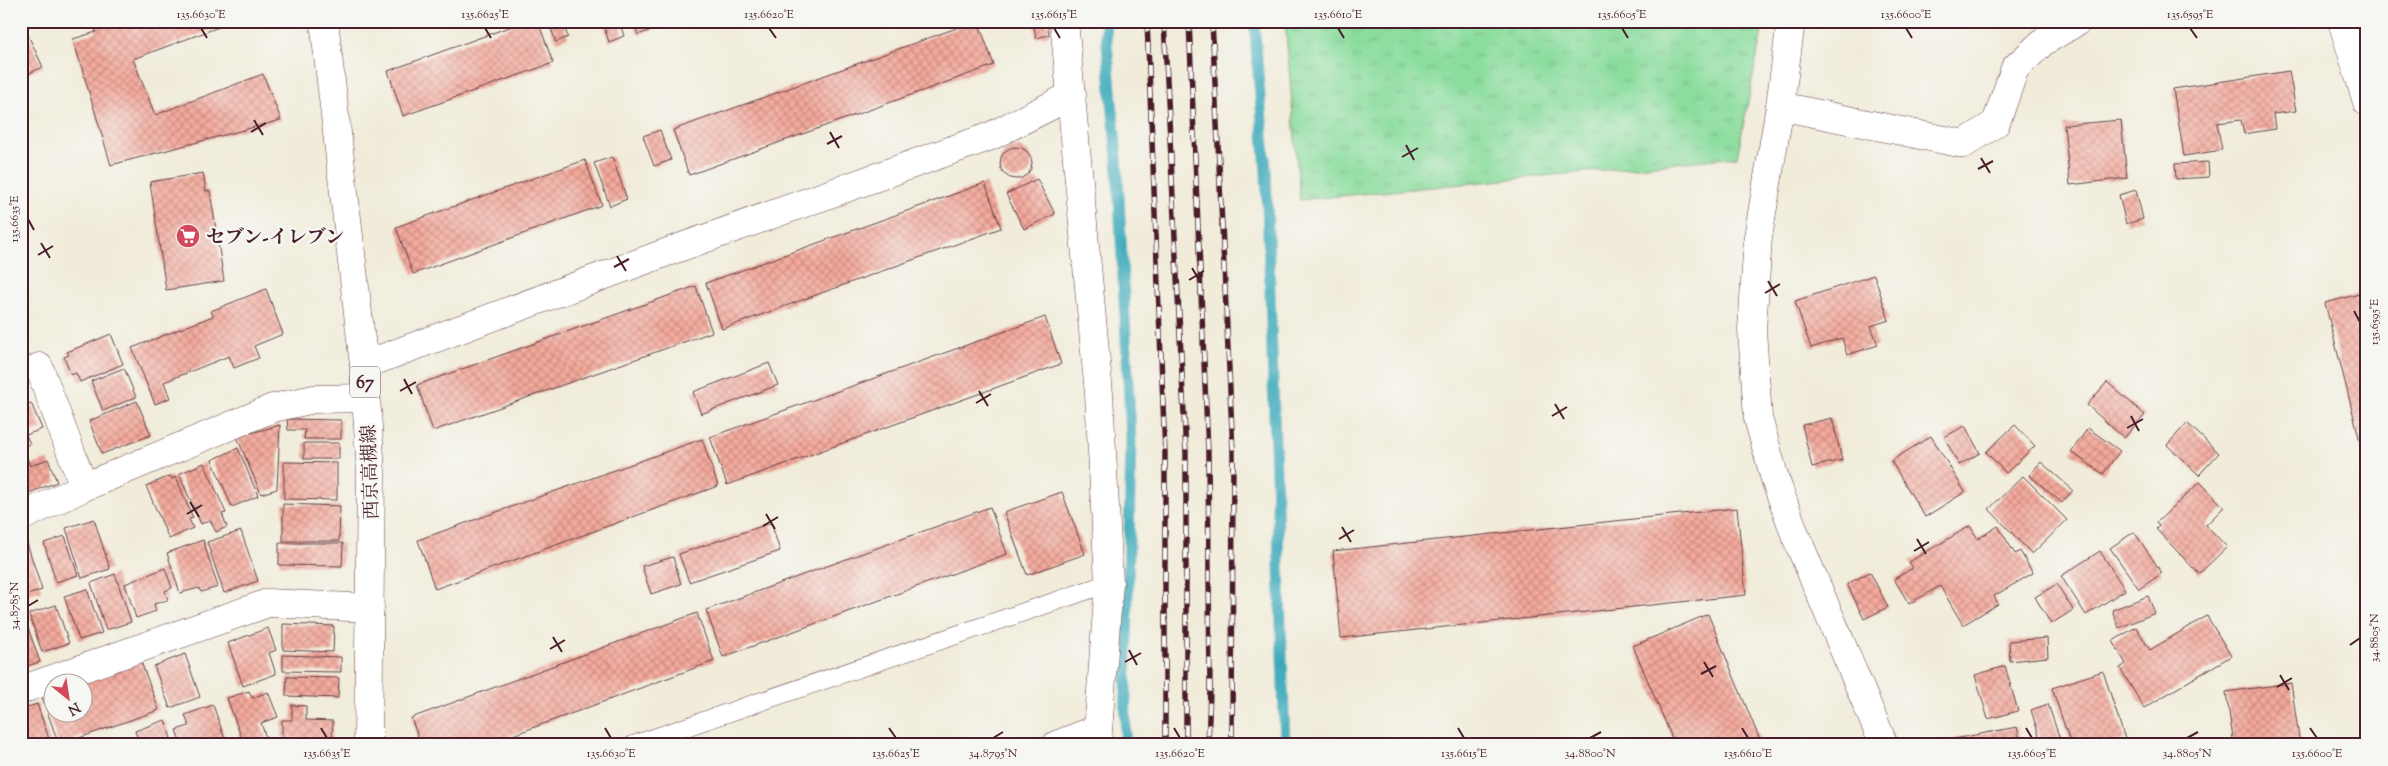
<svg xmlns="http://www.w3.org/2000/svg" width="2388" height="766" font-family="'Sorts Mill Goudy','Noto Serif JP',serif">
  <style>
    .park { fill: url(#park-tufts); stroke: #6a7e64 }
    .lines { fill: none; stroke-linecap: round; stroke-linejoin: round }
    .stream { stroke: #3caabb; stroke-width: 11 }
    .building { fill: url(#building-cross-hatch) }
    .service-casing { stroke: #633e45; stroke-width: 19 }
    .minor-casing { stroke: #633e45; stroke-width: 29 }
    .tertiary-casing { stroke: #633e45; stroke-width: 29 }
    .primary-casing { stroke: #633e45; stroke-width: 29 }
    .service { stroke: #fff; stroke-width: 18 }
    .minor { stroke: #fff; stroke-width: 28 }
    .tertiary { stroke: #fff; stroke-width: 28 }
    .primary { stroke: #fff; stroke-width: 28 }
    .rail-casing { stroke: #4a1f2b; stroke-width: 5.5 }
    .rail { stroke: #f6f6f2; stroke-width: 4; stroke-dasharray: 11; stroke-linecap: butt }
    .ticks { fill: none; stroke: #4a1f2b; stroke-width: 2 }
    .labels { text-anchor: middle; stroke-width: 4.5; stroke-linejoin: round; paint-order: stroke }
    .shield { fill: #f6f6f2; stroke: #7e6067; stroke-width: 1 }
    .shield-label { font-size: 18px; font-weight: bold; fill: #4a1f2b }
    .poi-label { font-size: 19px; font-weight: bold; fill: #4a1f2b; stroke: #f6f6f2; text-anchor: start }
    .street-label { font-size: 19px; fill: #4a1f2b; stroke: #f6f6f2 }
    .neatline { fill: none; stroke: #4a1f2b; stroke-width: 2 }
    .ticks-label { font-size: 12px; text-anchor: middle; fill: #4a1f2b }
  </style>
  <defs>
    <pattern id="park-tufts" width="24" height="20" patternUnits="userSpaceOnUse" patternTransform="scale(1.25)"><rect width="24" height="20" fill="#8bdd9e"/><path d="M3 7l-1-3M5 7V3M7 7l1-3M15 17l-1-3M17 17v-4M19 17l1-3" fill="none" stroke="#79bd88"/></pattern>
    <pattern id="building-cross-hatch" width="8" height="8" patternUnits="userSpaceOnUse" patternTransform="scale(1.25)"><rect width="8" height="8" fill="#f5aa9d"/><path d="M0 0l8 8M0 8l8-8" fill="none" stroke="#c88a80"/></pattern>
  </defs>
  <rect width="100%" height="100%" fill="#f6f6f2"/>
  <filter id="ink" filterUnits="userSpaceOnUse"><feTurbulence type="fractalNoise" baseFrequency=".02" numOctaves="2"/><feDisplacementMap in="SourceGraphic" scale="10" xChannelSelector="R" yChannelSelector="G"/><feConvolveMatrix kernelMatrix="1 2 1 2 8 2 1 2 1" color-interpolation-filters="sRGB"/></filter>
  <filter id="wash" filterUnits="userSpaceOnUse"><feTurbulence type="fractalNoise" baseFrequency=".0096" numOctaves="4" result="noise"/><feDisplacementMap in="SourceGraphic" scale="20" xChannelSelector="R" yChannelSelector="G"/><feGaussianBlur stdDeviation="1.12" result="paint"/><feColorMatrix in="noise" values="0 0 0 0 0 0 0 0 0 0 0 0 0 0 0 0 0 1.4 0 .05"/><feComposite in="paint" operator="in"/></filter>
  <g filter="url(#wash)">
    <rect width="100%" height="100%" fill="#f1ecda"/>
    <path class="park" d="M1285,21H1764L1737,157L1300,200Z"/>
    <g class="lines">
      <path class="stream" d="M1105,21L1117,158L1131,439L1125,745
        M1254,21L1266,171L1285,745"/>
    </g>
    <g id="blocks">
      <path class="building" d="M113,21H235L133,59L155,115L263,74L281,120L111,165L73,39L96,32L95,27Z
        M526,21H538L553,63L403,116L388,71Z
        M548,21H562L568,37L556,42Z
        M602,21H619L624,36L609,42Z
        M633,21H675L638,35Z
        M976,21H978L994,65L689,175L673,130Z
        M1033,21H1047L1049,35L1036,38Z
        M26,31L43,67L21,77V34Z
        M2289,71L2296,111L2273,114L2275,129L2244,134L2241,120L2217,123L2222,150L2184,156L2173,89Z
        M2121,120L2127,178L2070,185L2064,125Z
        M660,130L671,160L654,166L643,136Z
        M1000 163a16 16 0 1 1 32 0a16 16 0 1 1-32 0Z
        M612,157L627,199L610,206L594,163Z
        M585,160L602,205L413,274L396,227Z
        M2208,162L2209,177L2176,179L2175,164Z
        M203,173L206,191H210L224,281L166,290L150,182Z
        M1037,179L1055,214L1024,229L1006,194Z
        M985,183L1001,228L722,329L706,283Z
        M2136,190L2143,219L2126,224L2119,195Z
        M1874,275L1889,320L1871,326L1878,345L1847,355L1842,338L1811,348L1795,301Z
        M696,286L712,332L433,431L417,385Z
        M266,289L283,334L254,346L259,358L234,368L229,356L164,382L170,398L155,404L132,348L213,316L211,311Z
        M2367,292V465H2366L2325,303Z
        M1045,317L1061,364L727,485L710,437Z
        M111,334L123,364L80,382L76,373L71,375L64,357L69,355L67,352Z
        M769,363L778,385L701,414L693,392Z
        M124,368L136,397L103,411L91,381Z
        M2107,382L2145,415L2124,438L2087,405Z
        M137,401L151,435L102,454L89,421Z
        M31,403L42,429L26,435L30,444L21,447V406Z
        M1832,418L1842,460L1812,467L1802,425Z
        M287,419L341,420V439H304L305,430H288Z
        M2187,423L2219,453L2199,475L2167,445Z
        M280,425L277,489L261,494L237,437Z
        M2015,425L2035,446L2006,473L1986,452Z
        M1965,426L1980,453L1959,465L1944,437Z
        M2088,428L2120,451L2103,474L2071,452Z
        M1931,436L1965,492L1925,517L1891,461Z
        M702,439L718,486L435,589L418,540Z
        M304,443H339V459H304Z
        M238,448L258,496L232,507L212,460Z
        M25,452L30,466L48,459L57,482L21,496V453Z
        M284,462L337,463V500L284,499Z
        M2041,462L2073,490L2062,503L2029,475Z
        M204,463L226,513L222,514L227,527L216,532L210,520L201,524L179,474Z
        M170,476L172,479L176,477L193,518L189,519L193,528L169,539L146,486Z
        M2023,476L2067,520L2032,554L1989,509Z
        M2200,482L2224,507L2206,525L2227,547L2199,574L2156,529L2159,526L2156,523Z
        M1062,492L1085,554L1027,575L1004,512Z
        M283,504L340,506L339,541H283Z
        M990,507L1007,554L723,657L706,610Z
        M1737,508L1746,595L1341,638L1333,551Z
        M94,519L110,569L82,578L66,528Z
        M771,523L780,551L689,582L679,554Z
        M1970,526L1978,539L1998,526L2015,554L2020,551L2033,573L1994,596L1998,604L1963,625L1940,586L1909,604L1894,579L1913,568L1909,562Z
        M241,531L258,581L224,593L207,542Z
        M2134,532L2162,573L2139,589L2110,548Z
        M65,536L78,575L56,582L44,543Z
        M26,540L42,590L21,597V541Z
        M203,540L218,587L201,592L199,588L180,593L167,553Z
        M279,543H343L342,566L279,565Z
        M2100,551L2125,590L2086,615L2061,576Z
        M673,557L681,584L651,594L642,566Z
        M165,568L172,588L165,591L168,600L154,604L156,611L136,618L125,584Z
        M1870,572L1888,607L1864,619L1847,584Z
        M115,574L131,622L106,630L91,583Z
        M2057,584L2073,610L2051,624L2035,597Z
        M87,589L102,633L79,640L64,596Z
        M2148,596L2155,613L2119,628L2112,610Z
        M56,605L69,643L42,652L29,614Z
        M21,608L40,662L21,668Z
        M697,613L714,661L486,745H421L411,718Z
        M1708,614L1762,745H1675L1633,646Z
        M2207,616L2231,656L2144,708L2120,668L2126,664L2113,641L2136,627L2150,650Z
        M283,624L334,626L333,652L283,650Z
        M268,628L276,650L269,653L276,674L243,686L228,643Z
        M2047,638L2048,657L2010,661L2009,641Z
        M185,654L200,697L170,708L154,666Z
        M283,655L341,657V672L283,671Z
        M140,659L159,710L59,745L41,694L52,690V714H82V684L72,683Z
        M2005,666L2018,711L1988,719L1975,675Z
        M2103,671L2125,739L2107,745H2071L2052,688Z
        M287,677L339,678L338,698L286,696Z
        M2291,683L2300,745H2234L2226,692Z
        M249,691L252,698L268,692L278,717L261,723L266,738L244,745L227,698Z
        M37,704L51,745H21V709Z
        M2048,704L2062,745H2042L2031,710Z
        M213,705L226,742L219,745L195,743L181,745L176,730L189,726L185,715Z
        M292,705L306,706V720L333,721L332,740L282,738V720H292Z
        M165,720L173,745H140L135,731Z
        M2017,727L2021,745H1933V743Z"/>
    </g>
  </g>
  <g filter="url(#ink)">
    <use href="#blocks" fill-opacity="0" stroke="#633e45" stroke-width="1"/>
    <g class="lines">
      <g class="service-casing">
        <path id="service" d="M633,745L1109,583"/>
      </g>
      <g class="minor-casing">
        <path id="minor" d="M1064,21L1099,394L1109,583L1097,745
          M2342,21L2367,102
          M1780,106L1964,144L1996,123L2015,68L2043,42L2078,21
          M39,367L84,487
          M21,517L84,487L273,408L314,399L366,398
          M21,690L268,603L370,608
          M1056,745L1097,729"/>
      </g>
      <g class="tertiary-casing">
        <path id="tertiary" d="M1791,21L1780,106L1758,237L1752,330L1758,418L1775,479L1795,534L1884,745
          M364,365L662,254L991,136L1072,95"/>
      </g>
      <g class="primary-casing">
        <path id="primary" d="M324,21L364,365L371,473L368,745"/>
      </g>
      <use href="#service" class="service"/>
      <use href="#minor" class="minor"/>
      <use href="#tertiary" class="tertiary"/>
      <use href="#primary" class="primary"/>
      <g class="rail-casing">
        <path id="rail" d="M1147,21L1165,453V745
          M1164,21L1186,453V745
          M1189,21L1208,452L1210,690L1208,745
          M1212,21L1233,451L1232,745"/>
      </g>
      <use href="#rail" class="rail"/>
    </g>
  </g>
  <path class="ticks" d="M201,28L207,38M485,28L491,38M769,28L776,38M1054,28L1060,38M1338,28L1344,38M1622,28L1628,38M1906,28L1912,38M2190,28L2197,38M254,120L263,135M251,132L266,123M830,132L839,148M827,144L842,136M1406,145L1414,160M1402,157L1418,148M1981,158L1990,173M1978,169L1993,161M28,219L34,230M41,243L50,258M38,255L53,246M617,256L626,271M614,267L629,259M1192,268L1201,283M1189,280L1204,271M1768,281L1777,296M1765,293L1780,284M2354,311L2360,322M404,379L412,394M400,391L416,382M979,391L988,406M976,403L991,394M1555,404L1564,419M1552,416L1567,407M2131,416L2139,431M2127,428L2143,419M190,502L199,517M187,514L202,505M766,514L775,529M763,526L778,517M1342,527L1351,542M1339,539L1354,530M1917,539L1926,554M1914,551L1929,542M28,606L38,600M553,637L562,652M2350,645L2360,638M550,649L565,640M1129,650L1137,665M1125,662L1141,653M1704,662L1713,677M1701,674L1716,666M2280,675L2289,690M2277,687L2292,678M321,728L327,738M605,728L611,738M889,728L896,738M1174,728L1180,738M1458,728L1464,738M1742,728L1748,738M2026,728L2032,738M2310,728L2317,738M993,738L1003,732M1590,738L1601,732M2187,738L2198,732"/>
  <defs>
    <g id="supermarket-disc" transform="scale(1.25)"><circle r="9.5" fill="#d1495b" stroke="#f6f6f2"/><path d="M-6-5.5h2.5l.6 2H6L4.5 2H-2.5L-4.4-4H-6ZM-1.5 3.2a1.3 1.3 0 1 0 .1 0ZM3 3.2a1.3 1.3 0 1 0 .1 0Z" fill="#fff"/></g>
  </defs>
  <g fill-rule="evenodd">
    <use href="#supermarket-disc" x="188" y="236"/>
  </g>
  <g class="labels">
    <rect class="shield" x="350" y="366.5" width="30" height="31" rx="4"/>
    <g class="shield-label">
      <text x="365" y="388">67</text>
    </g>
    <g class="poi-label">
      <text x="206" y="243">セブン-イレブン</text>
    </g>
    <g class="street-label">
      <text transform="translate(369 472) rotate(-92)" y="7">西京高槻線</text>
    </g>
  </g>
  <rect width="2388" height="766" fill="none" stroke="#f6f6f2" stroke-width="55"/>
  <g transform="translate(68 698) rotate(150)"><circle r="24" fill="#f6f6f2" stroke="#b1a0a2"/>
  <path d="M0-4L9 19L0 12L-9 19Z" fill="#d1495b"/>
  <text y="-8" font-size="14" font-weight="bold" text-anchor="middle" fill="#4a1f2b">N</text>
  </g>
  <rect x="28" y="28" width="2332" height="710" class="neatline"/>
  <g class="ticks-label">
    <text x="201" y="18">135.6630°E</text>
    <text x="485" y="18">135.6625°E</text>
    <text x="769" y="18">135.6620°E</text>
    <text x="1054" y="18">135.6615°E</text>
    <text x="1338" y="18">135.6610°E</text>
    <text x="1622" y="18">135.6605°E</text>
    <text x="1906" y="18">135.6600°E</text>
    <text x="2190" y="18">135.6595°E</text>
    <text transform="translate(14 219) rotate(-90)" y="4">135.6635°E</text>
    <text transform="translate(2374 322) rotate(-90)" y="4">135.6595°E</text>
    <text transform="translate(14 606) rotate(-90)" y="4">34.8785°N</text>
    <text transform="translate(2374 638) rotate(-90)" y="4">34.8805°N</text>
    <text x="327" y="757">135.6635°E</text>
    <text x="611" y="757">135.6630°E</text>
    <text x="896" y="757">135.6625°E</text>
    <text x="993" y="757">34.8795°N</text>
    <text x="1180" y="757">135.6620°E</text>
    <text x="1464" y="757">135.6615°E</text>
    <text x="1590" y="757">34.8800°N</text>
    <text x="1748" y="757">135.6610°E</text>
    <text x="2032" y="757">135.6605°E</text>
    <text x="2187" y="757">34.8805°N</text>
    <text x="2317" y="757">135.6600°E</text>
  </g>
</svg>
